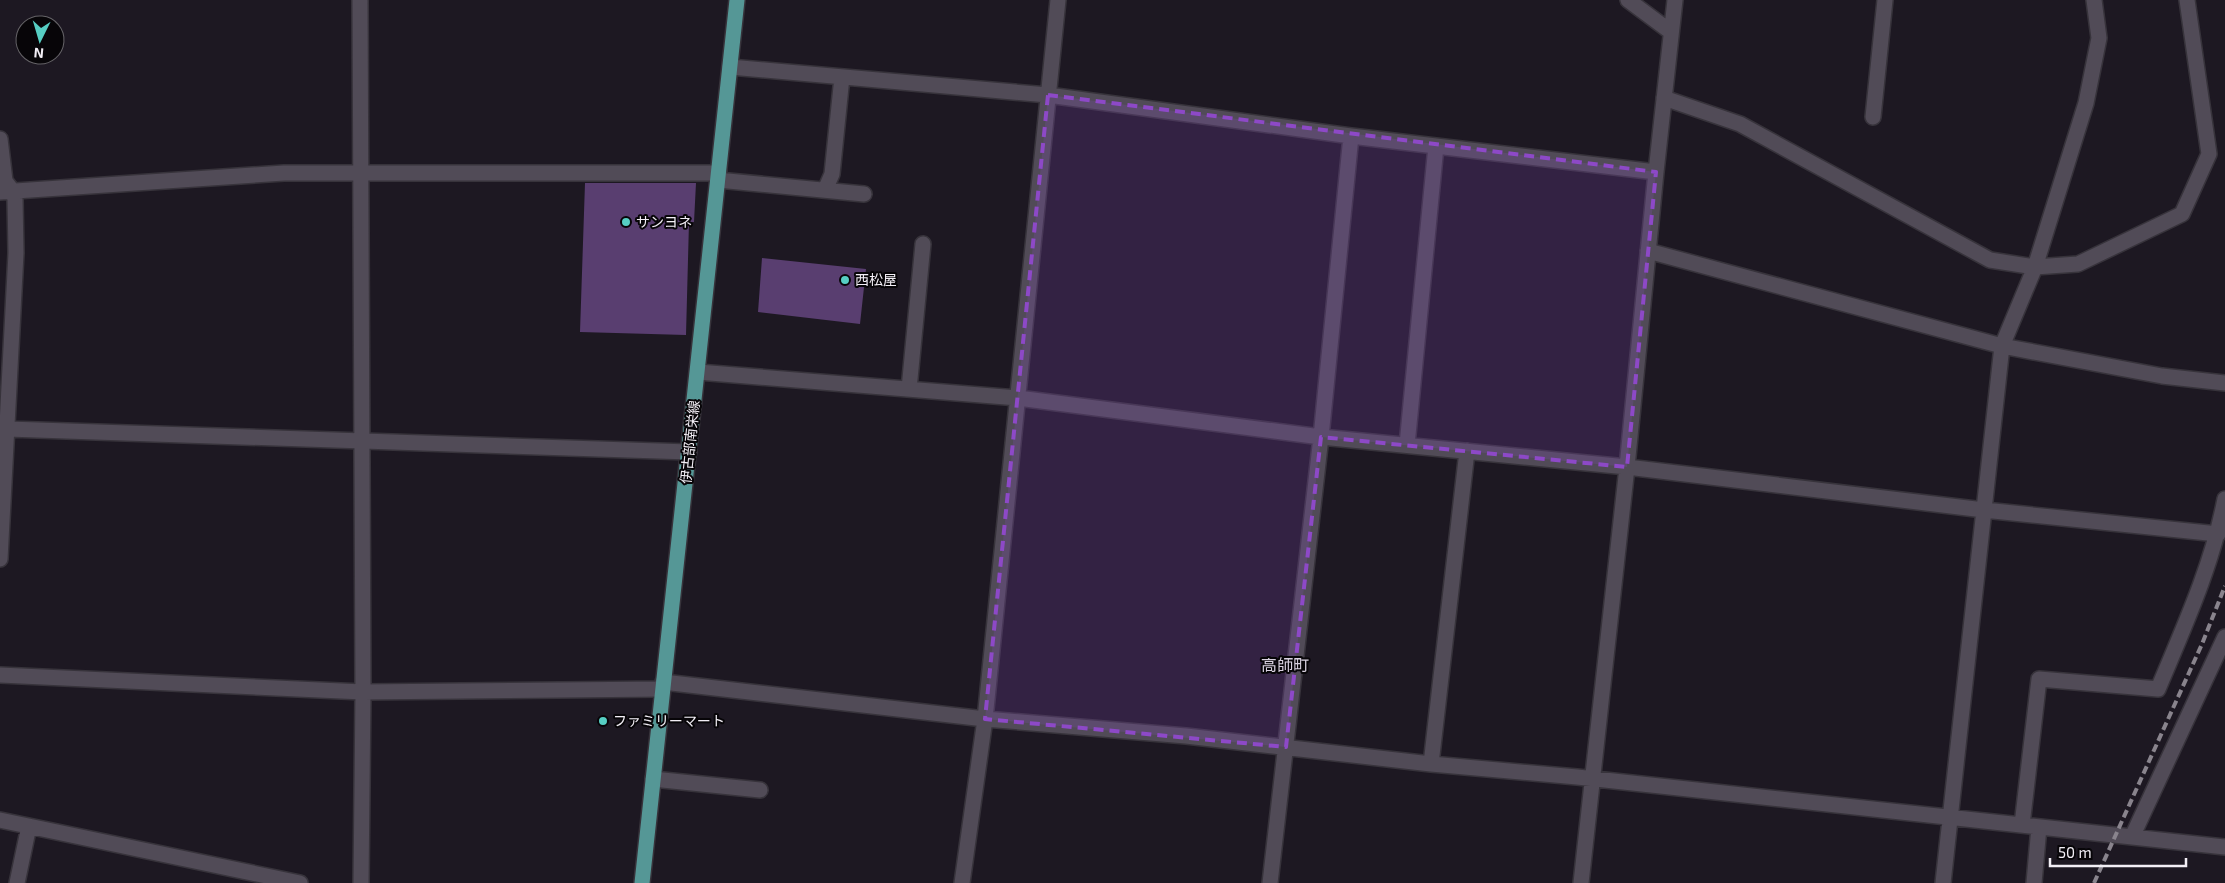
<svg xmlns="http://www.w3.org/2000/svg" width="2225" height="883" font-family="'Exo 2','Noto Sans JP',sans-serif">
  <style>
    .building { fill: #593e70 }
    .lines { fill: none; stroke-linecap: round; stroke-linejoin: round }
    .minor-casing { stroke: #37333b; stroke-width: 18 }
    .major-casing { stroke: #37333b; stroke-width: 18 }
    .minor { stroke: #514b57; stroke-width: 15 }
    .major { stroke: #559796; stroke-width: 15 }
    .rail { stroke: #89848d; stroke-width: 4; stroke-dasharray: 8 4; stroke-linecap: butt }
    .marked { fill: #8d49c7; fill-opacity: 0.2; stroke: #8d49c7; stroke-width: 4; stroke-dasharray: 10 6; stroke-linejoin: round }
    .poi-dot { fill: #56cec3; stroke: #070508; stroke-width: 2 }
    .labels { text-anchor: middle; stroke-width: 4; stroke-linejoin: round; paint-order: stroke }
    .poi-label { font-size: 14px; fill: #f3eff6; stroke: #070508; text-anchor: start }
    .street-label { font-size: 14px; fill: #f3eff6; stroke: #070508 }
    .quarter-label { font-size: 16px; fill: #d9d1e0; stroke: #070508 }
  </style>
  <rect width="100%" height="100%" fill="#1d1822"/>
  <path class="building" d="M585,183H696L694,222H689L686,335L580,332Z
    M762,258L866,269L860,324L758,312Z"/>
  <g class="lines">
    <g class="minor-casing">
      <path id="minor" d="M360,0L363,692L361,883
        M1628,0L1671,32
        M730,67L1048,95L1351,136L1656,172
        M1664,98L1740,124L1990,260L2035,267L2078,264L2182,214L2209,154L2187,0
        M1873,117L1885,0
        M0,139L5,181L12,190L15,199L16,253L0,559
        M718,180L864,194
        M825,190L832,174L842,77
        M0,192L284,173H719
        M1648,251L2002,346L2162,376L2225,383
        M698,372L1018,398L1321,437L1627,467L1984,510L2218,534
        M909,389L923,244
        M0,431L8,429L689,452
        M1407,445L1436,146
        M0,675L363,692L662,689
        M663,682L985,719L1186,736L1431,764L1577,777L2225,847
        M1431,764L1467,451
        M653,779L760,790
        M0,820L300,883
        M2022,825L2039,679L2158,689C2184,627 2212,566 2225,499
        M2132,837L2225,637
        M17,883L29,826
        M962,883L985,719L1058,0
        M1270,883L1321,437L1351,136
        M1581,883L1627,467L1656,172L1675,0
        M1943,883L2002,346L2035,267L2086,103L2099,38L2094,0
        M2034,883L2039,827"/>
    </g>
    <g class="major-casing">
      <path id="major" d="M642,883L737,0"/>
    </g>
    <use href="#minor" class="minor"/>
    <use href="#major" class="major"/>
    <path class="rail" d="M2094,883L2202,644L2225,586"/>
  </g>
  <path class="marked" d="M1048,95L1656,172L1627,467L1321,437L1286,747L985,719Z"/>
  <g class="poi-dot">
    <circle cx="626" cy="222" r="5"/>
    <circle cx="845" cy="280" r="5"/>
    <circle cx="603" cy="721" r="5"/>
  </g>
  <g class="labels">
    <g class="poi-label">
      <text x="636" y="227">サンヨネ</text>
      <text x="855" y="285">西松屋</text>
      <text x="613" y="726">ファミリーマート</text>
    </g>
    <g class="street-label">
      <text transform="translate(690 442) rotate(-84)" y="5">伊古部南栄線</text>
    </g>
    <g class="quarter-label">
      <text x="1285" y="671">高師町</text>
    </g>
  </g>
  <g transform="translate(40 40) rotate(185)"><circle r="24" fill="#070508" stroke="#656367"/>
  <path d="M0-4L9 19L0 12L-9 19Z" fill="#56cec3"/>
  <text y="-8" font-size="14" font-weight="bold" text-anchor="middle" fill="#f3eff6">N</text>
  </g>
  <path d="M2050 858v8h136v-8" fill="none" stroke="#f3eff6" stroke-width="2.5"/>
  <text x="2058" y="858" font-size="15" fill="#f3eff6" stroke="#070508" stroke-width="4" paint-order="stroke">50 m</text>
</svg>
